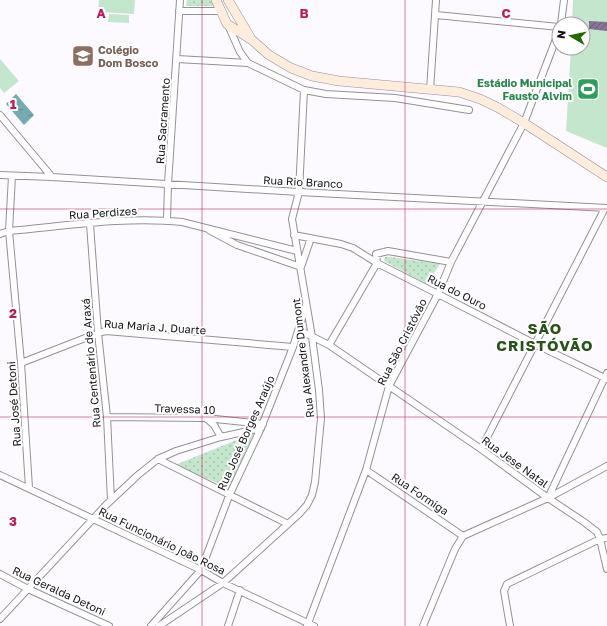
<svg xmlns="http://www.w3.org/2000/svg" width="607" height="626" font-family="'Golos Text',sans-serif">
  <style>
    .grass { fill: url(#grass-dots) }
    .pitch { fill: #c3e6cd }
    .water { fill: url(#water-ripples) }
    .building { fill: url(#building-hatch) }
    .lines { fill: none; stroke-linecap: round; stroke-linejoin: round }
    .street-casing { stroke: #959098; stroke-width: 8 }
    .secondary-casing { stroke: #959098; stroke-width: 10 }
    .street { stroke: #fff; stroke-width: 6 }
    .secondary { stroke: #feeddc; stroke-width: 9 }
    .grid { fill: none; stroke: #c2185b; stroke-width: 1; stroke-opacity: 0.55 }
    .labels { text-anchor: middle; stroke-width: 4; stroke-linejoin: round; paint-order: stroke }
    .education-label { font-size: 11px; font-weight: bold; fill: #785e54; stroke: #fff; text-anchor: start }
    .leisure-label { font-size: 11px; font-weight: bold; fill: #27864d; stroke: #fff; text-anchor: end }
    .street-label { font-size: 11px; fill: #141215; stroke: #fff }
    .district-label { font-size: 15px; font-weight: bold; letter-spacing: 1px; fill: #275218; stroke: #fff }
    .grid-label { font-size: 13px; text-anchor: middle; font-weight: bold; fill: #c2185b; stroke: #fff; stroke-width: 4; stroke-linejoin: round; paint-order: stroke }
  </style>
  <defs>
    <pattern id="grass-dots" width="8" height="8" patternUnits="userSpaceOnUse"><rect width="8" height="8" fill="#c3e6cd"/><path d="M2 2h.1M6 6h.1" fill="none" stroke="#a7c4af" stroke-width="1.8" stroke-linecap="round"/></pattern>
    <pattern id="water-ripples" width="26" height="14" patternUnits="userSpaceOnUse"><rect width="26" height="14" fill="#74aab2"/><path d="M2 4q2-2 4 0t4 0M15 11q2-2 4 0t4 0" fill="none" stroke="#5e8990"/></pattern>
    <pattern id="building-hatch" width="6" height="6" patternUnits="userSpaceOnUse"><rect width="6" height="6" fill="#897395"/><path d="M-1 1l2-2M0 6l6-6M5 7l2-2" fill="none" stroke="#6f5d78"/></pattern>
  </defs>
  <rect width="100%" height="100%" fill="#fdfaff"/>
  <path class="grass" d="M187,0H212L214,6H186Z
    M385,257H390L440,264L427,284L384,261Z
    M254,433L229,488L175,465Z"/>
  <path class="pitch" d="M99,0H135L134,14L98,12Z
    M573,0H607V148L566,131L571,48H583V24H572Z
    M109,14L129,15V23L108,22Z
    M0,59L19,81L4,93L0,88Z"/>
  <path class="water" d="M16,94L34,115L24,125L6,104Z"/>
  <path class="building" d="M589,21L607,22V31L589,29Z"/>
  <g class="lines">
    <g class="street-casing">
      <path id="street" d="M179,11H221
        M436,15L559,27
        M561,24L564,0
        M228,25L240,52L248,63L304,90L326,94L395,98L469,110
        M177,59L248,63
        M430,90L436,0
        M0,115L52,177
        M0,175L52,177L299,192L607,208
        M12,176L9,231L21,363L29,488
        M167,220L168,184L180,0
        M90,224L98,333L107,417L111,500
        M209,230L237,245L301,267L311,238
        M0,234L9,231C66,226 125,216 182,222L297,251
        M294,235L341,244L353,248L377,263L438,294L535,344L607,379
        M299,330L329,345L481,449L548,498L584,522L597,532L600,539L607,569
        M329,345L377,263L376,254L388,251L451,262
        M21,363L98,333L106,331L293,347
        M107,417L206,418L263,424
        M206,418L214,425L221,437
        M481,449L605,208
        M158,459L288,524
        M366,470L463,536
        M0,475L201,570L223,583L314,626
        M548,498L607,373
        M463,536L548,498L607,466
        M0,574L28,589L109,626
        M0,619L106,505L138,475L158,459L176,451L221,437L261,428
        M151,626L201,570L229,496L261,428L293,347L306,305
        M159,626L223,583L299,514L307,505L312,495L315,482L321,418L319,390L312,337L292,219L299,192L304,90
        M228,626L240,590
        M307,626L366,470L389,386L438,294L451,262L524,123L559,31
        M423,626L455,549L463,536
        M510,626L504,591L507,584L600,539L607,538"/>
    </g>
    <g class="secondary-casing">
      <path id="secondary" d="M216,0L227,24L252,40L269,55L291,68L312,76L339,81L459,92L480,99L497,107L524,123L607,177
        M228,0L250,37"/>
    </g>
    <use href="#street" class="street"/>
    <use href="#secondary" class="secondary"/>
  </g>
  <path class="grid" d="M202,0V626M405,0V626M0,209H607M0,417H607"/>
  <defs>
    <g id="school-square" transform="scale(1.15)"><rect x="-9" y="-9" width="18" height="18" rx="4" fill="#8d6e63" stroke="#fff"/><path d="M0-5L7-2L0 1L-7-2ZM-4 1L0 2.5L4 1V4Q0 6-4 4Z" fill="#fff"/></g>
    <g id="stadium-square" transform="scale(1.15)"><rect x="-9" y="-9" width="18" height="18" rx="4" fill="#2e9e5b" stroke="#fff"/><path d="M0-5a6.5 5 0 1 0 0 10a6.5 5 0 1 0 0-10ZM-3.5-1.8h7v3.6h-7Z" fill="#fff"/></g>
  </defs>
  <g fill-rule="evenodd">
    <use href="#school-square" x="83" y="56"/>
    <use href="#stadium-square" x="588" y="89"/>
  </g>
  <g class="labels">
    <g class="education-label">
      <text x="98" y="54">Colégio<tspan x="98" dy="13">Dom Bosco</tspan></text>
    </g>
    <g class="leisure-label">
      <text x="572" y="87">Estádio Municipal<tspan x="572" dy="13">Fausto Alvim</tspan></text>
    </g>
    <g class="street-label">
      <text transform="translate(163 121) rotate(-86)" y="4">Rua Sacramento</text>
      <text transform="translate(303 182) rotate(3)" y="4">Rua Rio Branco</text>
      <text transform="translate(103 213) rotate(-4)" y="4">Rua Perdizes</text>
      <text transform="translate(457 292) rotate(27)" y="4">Rua do Ouro</text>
      <text transform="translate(155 327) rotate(4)" y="4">Rua Maria J. Duarte</text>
      <text transform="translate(402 342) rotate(-63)" y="4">Rua São Cristóvão</text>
      <text transform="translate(303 358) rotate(-97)" y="4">Rua Alexandre Dumont</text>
      <text transform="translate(91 363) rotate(-95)" y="4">Rua Centenário de Araxá</text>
      <text transform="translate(14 404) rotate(-94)" y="4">Rua José Detoni</text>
      <text transform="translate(185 409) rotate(2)" y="4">Travessa 10</text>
      <text transform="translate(246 433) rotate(-66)" y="4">Rua José Borges Araújo</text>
      <text transform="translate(515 462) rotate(36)" y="4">Rua Jese Natal</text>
      <text transform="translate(420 494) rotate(34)" y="4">Rua Formiga</text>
      <text transform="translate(162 541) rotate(26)" y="4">Rua Funcionário joão Rosa</text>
      <text transform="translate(59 591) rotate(25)" y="4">Rua Geralda Detoni</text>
    </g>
    <g class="district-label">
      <text x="545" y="334">SÃO<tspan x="545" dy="17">CRISTÓVÃO</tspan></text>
    </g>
  </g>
  <g class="grid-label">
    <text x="101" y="18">A</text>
    <text x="304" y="18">B</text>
    <text x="506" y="18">C</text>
    <text x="13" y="109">1</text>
    <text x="13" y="318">2</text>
    <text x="13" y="526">3</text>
  </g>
  <g transform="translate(571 36) rotate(279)"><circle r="19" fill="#ffffff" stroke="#a1a0a1"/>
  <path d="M0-3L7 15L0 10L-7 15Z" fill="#256a00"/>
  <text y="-6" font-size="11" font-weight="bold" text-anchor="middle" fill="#141215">N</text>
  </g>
</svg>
